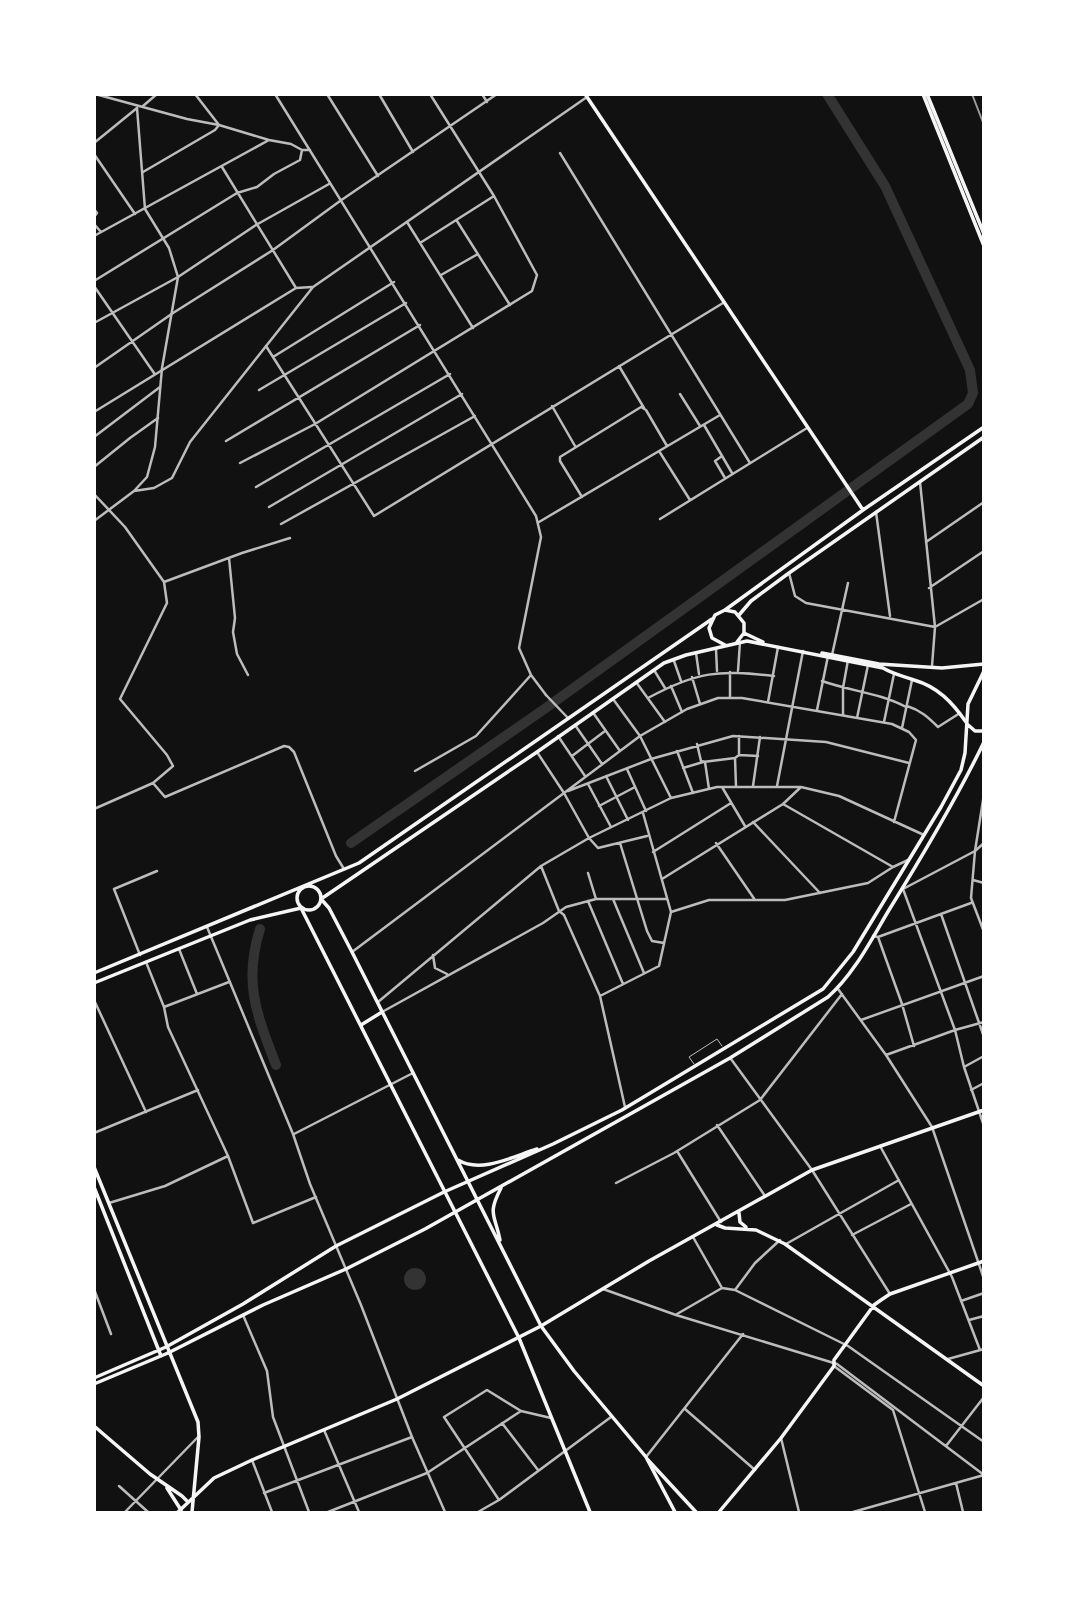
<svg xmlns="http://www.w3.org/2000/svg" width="1078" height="1607" font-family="Jost,sans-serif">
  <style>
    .water { fill: #333 }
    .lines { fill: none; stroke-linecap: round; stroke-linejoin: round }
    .river { stroke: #333; stroke-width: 10 }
    .service { stroke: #bcbcbc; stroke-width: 1 }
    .minor { stroke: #bcbcbc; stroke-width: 2.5 }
    .tertiary { stroke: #bcbcbc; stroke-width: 2.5 }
    .secondary { stroke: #f5f5f5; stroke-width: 3.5 }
    .primary { stroke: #f5f5f5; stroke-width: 3.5 }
    .rail { stroke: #9a9a9a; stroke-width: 2 }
  </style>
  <rect width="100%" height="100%" fill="#111"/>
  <path class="water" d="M404 1279a11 11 0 1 1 22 0a11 11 0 1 1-22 0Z"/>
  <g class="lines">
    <path class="river" d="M351,843L543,710L968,404L973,393L970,370L885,186L827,94
      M260,929C243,983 257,1015 276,1065"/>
    <path class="service" d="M694,1064L689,1057L717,1039L722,1046"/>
    <path class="minor" d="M95,94L187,119L219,125L269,140L291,144L302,150H310
      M275,94L536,516L541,537L519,648L531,675L546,695
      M327,94L378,176
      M379,94L413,152
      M482,94L487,102
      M143,106L157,94
      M94,143L137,108
      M560,153L750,463
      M94,154L135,214
      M222,167L296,288
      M143,172L215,130L219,125L195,94
      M94,209L97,213L94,217
      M457,221L510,305
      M407,222L473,328
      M94,224L101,232
      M94,236L269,140
      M420,243L494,196
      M441,275L478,254
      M94,281L237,193L257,187L274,174L300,160L302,150
      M94,286L154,373
      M94,323L178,277L256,225L329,184
      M266,346L374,516L723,303
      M273,357L394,282
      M619,366L644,408
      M94,368L173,313L273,250L340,201L497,94
      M259,390L406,303
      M680,394L700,426
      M552,406L575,446
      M94,412L296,288L312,287
      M704,425L732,473
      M94,437L160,387
      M226,441L420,325
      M659,451L690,500
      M722,456L715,461L725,478
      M240,463L315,424L532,291L537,275L494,196L430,94
      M94,467L130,438L158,418
      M920,482L935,627L932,666
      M256,487L450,374
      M94,494L125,527L164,582
      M582,497L560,461V457L641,407L646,410L667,446
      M269,507L462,394
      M876,512L890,616
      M660,519L807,428
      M539,522L720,415
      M281,524L475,416
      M926,542L984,502
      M229,558L235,618L233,632L237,654L248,675
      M789,573L795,596L806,603L935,627L984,599
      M929,588L984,551
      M716,649L717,671
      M696,653L699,674
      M832,655L848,583
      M674,661L681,681
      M654,670L665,688
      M738,671L740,642
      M692,677L700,704
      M822,681C850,691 880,693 906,707L907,706C920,710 928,717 938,727L960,713
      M636,682L665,722
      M671,686L682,712
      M730,697V672
      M648,698C698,671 718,670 774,676
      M613,699L640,736L671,798
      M768,702L778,647
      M817,710L828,656
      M594,714L620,751
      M843,715V688L848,660
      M857,718L868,665
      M884,722L894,674
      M575,725L602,764
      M902,728L912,680
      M558,736L585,776
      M739,736V754
      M697,744L701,761L705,762L709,789
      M677,751L693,793
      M537,752L564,793L589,838L598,848L647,836
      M572,756L605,731
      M735,758L736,786
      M683,768L703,762L735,758L739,755L758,756
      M627,769L646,811
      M415,771L476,736L531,675
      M606,776L628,820
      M153,783L165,797L284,746L289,747L294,752L336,856L344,869
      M588,784L611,827
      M753,786L760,737
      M777,786L803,651
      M722,787L745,826
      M568,791L651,759L733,736L826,742L909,763
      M984,794L975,851L971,898L984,932
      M783,804L893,867L908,860
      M599,806L635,787
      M94,809L153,783L173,766L167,755L120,699L167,603L164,582L242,553L290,538
      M753,822L820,893
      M620,843L647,931L652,941L664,943
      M716,843L755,900
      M653,852L731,803
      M541,866L559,911L564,915L600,996
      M588,873L596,899
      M662,879L783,804L801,787
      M973,880L984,883
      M903,889L955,1030L964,1067L984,1126
      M613,899L644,973
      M588,901L623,984
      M671,912L709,900H785L868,883L893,867
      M941,914L984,1037
      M873,936L878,937L971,903
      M878,937L902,1004L914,1046
      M179,949L197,994
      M352,952L640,736L687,709L718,698H742L892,724L909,732L916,740L894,822
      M140,955L114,889L157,871
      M433,955L435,968L447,974
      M146,962L164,1007L168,1027L228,1156L253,1223L316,1197
      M838,989L886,1055L932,1127L984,1279
      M94,1000L146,1112
      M378,1002L541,866L589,838L671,798L717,787H801L839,796L924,835
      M164,1007L229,982
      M382,1012L543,923L566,907L596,899H667
      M861,1020L984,976
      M886,1055L955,1030L984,1022
      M731,1059L812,1170L890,1294
      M964,1067L984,1056
      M971,1090L984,1083
      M625,1107L600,996L659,966L671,912L643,813
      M717,1125L765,1196
      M94,1133L198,1090
      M294,1134L413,1073
      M880,1146L952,1277L980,1350
      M677,1151L721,1222
      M616,1183L674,1153L760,1100L842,994
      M109,1203L165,1186L228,1156
      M852,1235L911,1204
      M693,1237L722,1288L735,1290L848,1346L984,1442
      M786,1244L899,1180
      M94,1289L111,1334
      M603,1289L676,1315L837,1364L984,1475
      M735,1290L755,1263L780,1240
      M961,1301L984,1293
      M677,1314L722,1288
      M243,1315L267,1371L273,1417L309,1512
      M969,1320L984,1316
      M948,1359L984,1349
      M834,1366L893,1410L925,1512
      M685,1409L755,1470
      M502,1423L538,1470
      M324,1430L359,1512
      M781,1438L799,1512
      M946,1446L984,1397
      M646,1457L743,1334
      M252,1460L272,1512
      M956,1483L963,1512
      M119,1486L148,1512
      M264,1493L412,1437
      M499,1500L444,1417L487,1390L521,1411L551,1418
      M125,1512L198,1437
      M328,1512L427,1473L521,1411
      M478,1512L499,1500L611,1417
      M853,1512L984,1475"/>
    <path class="tertiary" d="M134,491L154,488L172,478L190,442L313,287L587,97
      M94,521L134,491L147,477L155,447L162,368L178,277L169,248L145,209L137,108
      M546,695L567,717
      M903,889L975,851L984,843
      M207,927L293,1134L310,1184L361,1305L412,1437L445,1512"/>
    <path class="secondary" d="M585,94L863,510
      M923,94L984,246
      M927,94L984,234
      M725,610L863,510L984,427
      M739,615L751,601L789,573L984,437
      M744,633L763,642
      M725,645L712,638L709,628L715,615L725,610L735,612L744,623V633L737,642
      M822,653L879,664L942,668L984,664
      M297 898a12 12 0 1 1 24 0a12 12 0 1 1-24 0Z
      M321,899L537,752L664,663L686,655L747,641L883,668C893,674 903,676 914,680C938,687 952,702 966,722
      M94,973L359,863L712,619
      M94,983L250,920L301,908
      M94,1167L198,1422L199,1437L192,1512
      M94,1187L161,1356
      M739,1213L740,1222L746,1227
      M717,1225L725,1228L756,1230L785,1244L984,1386
      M94,1378L166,1347
      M94,1384L168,1353
      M94,1426L150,1474L182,1496L188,1502
      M648,1460L696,1512
      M167,1488L181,1510
      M178,1512L214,1478L252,1460L397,1399L541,1326L649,1261L812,1170L984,1110
      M719,1512L781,1438L834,1366V1360L874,1305L881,1300L890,1294L984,1261"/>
    <path class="primary" d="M967,724L975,731H984
      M321,899L329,908L352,952L541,1326L574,1371L646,1457L675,1512
      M301,908L519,1338L590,1512
      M361,1025L382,1012
      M458,1160C481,1174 514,1156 537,1149
      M500,1240C495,1214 487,1215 501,1188
      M166,1347L243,1304L336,1246L444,1192L553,1144L622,1110L823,989L853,952L941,807L961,770L965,753L968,704L984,671
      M168,1353L263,1305L346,1269L425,1229L730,1058L828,997C854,974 871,940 889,910C923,855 956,800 984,742"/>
    <path class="rail" d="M972,94L984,125"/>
  </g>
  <rect width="1078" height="1607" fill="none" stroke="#ffffff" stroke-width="192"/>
</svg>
